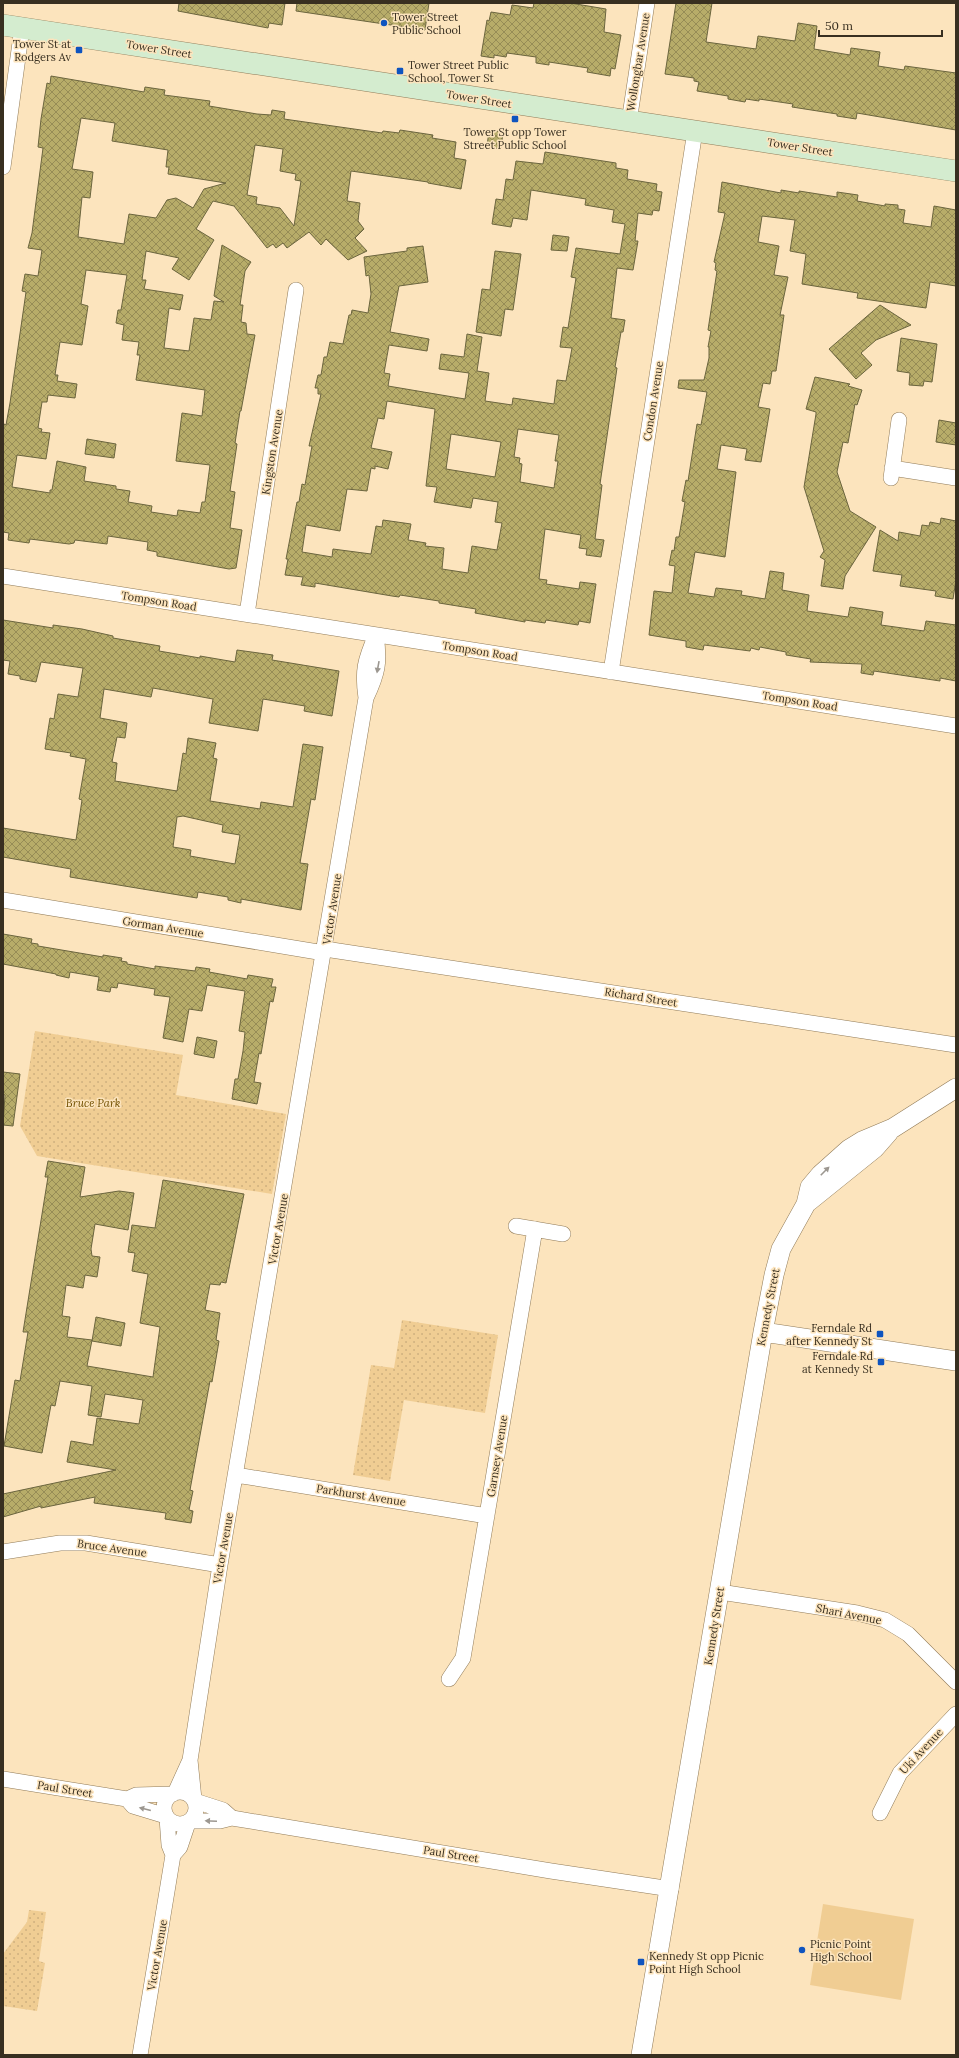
<svg xmlns="http://www.w3.org/2000/svg" width="959" height="2058" font-family="Lora,serif">
  <style>
    .green { fill: url(#green-dots) }
    .pitch { fill: #f0cd93 }
    .building { fill: url(#building-cross-hatch); stroke: #6b653e; fill-rule: evenodd }
    .lines { fill: none; stroke-linecap: round; stroke-linejoin: round }
    .minor-casing { stroke: #917b58; stroke-width: 16 }
    .tertiary-casing { stroke: #917b58; stroke-width: 20 }
    .secondary-casing { stroke: #917b58; stroke-width: 22 }
    .minor { stroke: #fff; stroke-width: 15 }
    .tertiary { stroke: #fff; stroke-width: 19 }
    .secondary { stroke: #d4eccf; stroke-width: 21 }
    .oneway { fill: #9c9790 }
    .poi-dot { fill: #0f54bf; stroke: #fce4bd; stroke-width: 1.5 }
    .labels { text-anchor: middle; stroke-width: 3; stroke-linejoin: round; paint-order: stroke }
    .poi-label { font-size: 11px; fill: #382f20; stroke: #fce4bd; text-anchor: start }
    .street-label { font-size: 11px; fill: #382f20; stroke: #fce4bd }
    .park-label { font-size: 11px; font-style: italic; fill: #735101; stroke: #fce4bd }
  </style>
  <defs>
    <pattern id="green-dots" width="8" height="8" patternUnits="userSpaceOnUse"><rect width="8" height="8" fill="#f0cd93"/><path d="M2 2h.1M6 6h.1" fill="none" stroke="#cfb07e" stroke-width="1.8" stroke-linecap="round"/></pattern>
    <pattern id="building-cross-hatch" width="8" height="8" patternUnits="userSpaceOnUse"><rect width="8" height="8" fill="#b7ac69"/><path d="M0 0l8 8M0 8l8-8" fill="none" stroke="#968c56"/></pattern>
  </defs>
  <rect width="100%" height="100%" fill="#fce4bd"/>
  <path class="green" d="M35,1031L183,1055L176,1095L286,1114L272,1194L37,1156L20,1126Z
    M402,1320L498,1335L485,1413L404,1400L390,1481L353,1475L371,1365L394,1368Z
    M29,1910L46,1912L39,1961L45,1963L37,2011L3,2006V1954L27,1922Z"/>
  <path class="pitch" d="M823,1904L914,1919L901,2000L810,1985Z"/>
  <path class="building" d="M179,3H285L282,25L269,23L268,28L178,11Z
    M297,3H429L425,30L296,11Z
    M534,3H570L606,9L604,32L621,35L615,69L611,68L610,76L587,72L588,68L549,62V65L536,63V57L507,53L506,57L494,55V58L481,56L487,20L489,21L491,12L510,15L512,5L533,8Z
    M676,3H712L706,42L756,49L758,36L795,41L798,23L817,26L814,49L850,55L851,48L880,52L878,66L904,70L905,66L956,73V130L857,113L856,119L837,116V114L792,107L793,104L759,99V101L746,99L745,102L728,99V96L697,91L699,82L694,81V78L665,74Z
    M51,76L144,92L145,87L165,90L164,95L210,101L209,106L257,114L271,115L272,110L285,112L284,119L382,133L383,131L399,133L400,130L433,135L432,138L456,142L454,158L466,160L461,189L428,183V182L351,171L347,201L360,203L358,221L364,229L355,238L367,251L348,260L326,239L321,245L309,232L287,248L283,243L276,248L273,244L267,248L234,206L213,201L196,229L214,240L189,280L172,269L179,258L146,251L142,280H146L144,289L183,295L180,310L169,308L164,348L189,351L194,318L211,320L214,301L224,302L214,296L222,245L251,262L245,271L240,305H243L241,322L246,323L247,334L255,335L241,411H240L235,443L237,444L230,491L235,492L230,528L242,530L236,568L229,569L157,556V552L147,550L148,542L108,536L107,544L75,540L74,543L69,544L30,539L29,543L8,540L9,533L3,532V431L4,424L6,425L10,403L26,292L22,291L25,274L38,276L42,250L28,248L32,233L43,148L38,147L41,119L47,83L50,84ZM81,118L115,123L112,141L168,150L166,167H169L168,174L226,183L204,189L193,208L176,198L167,200L156,218L129,214L124,244L78,237L82,197L90,198L93,172L72,169ZM255,145L283,149L280,171L296,174L295,180L301,181L294,226L280,208L256,204L257,197L247,195ZM86,270L127,275L121,310H118L116,323L124,325L122,340L139,342L137,355H140L136,380L205,390L202,416L182,413L176,461L210,465L205,502H202L200,513L178,510L177,516L151,512L152,506L128,502L130,491L116,489V486L84,481L86,467L57,461L52,490H50V493L12,487L17,455L46,459L50,433L41,432L42,429L38,428L42,402H47L48,395L75,398L77,384L57,381L58,375H55L60,342L82,345L88,306L81,304Z
    M489,130L503,132L501,149L487,147Z
    M545,152L616,163V168L628,170L627,179L657,184L656,191L662,192L659,211L653,210L652,215L638,213L635,241H638L633,270L617,268L611,318L625,320L623,332H621L617,356L615,367L617,368L600,484L602,485L595,539L604,540L601,557L586,555L587,549L579,548L581,535L545,529L539,579L547,580L546,584L579,589L580,582L596,584L590,623L579,621L578,625L546,620L545,623L525,620V622L475,613L476,609L439,603V601L400,595L399,597L392,596L315,583V587L301,585L303,577L285,575L288,559H286L297,502H299L302,484L305,485L312,446H309L321,394H318V388H315L318,375H321L324,357H327L330,342L343,344L349,315H351L352,310L368,313L371,294L369,275L366,276L364,257L407,251V248L423,246L428,282L399,286L390,332L429,339L427,351L389,345L384,373L390,374L388,386L465,399L469,373L439,369L441,354L464,357L467,334L482,337L477,371L489,373L485,401L512,405L513,398L554,404L557,380L566,381L572,348L560,347L563,327L568,328L576,278L571,277L576,248L620,254L625,224L612,222L614,210L585,205L586,199L531,190L527,220L513,218L511,227L492,224L496,199L503,200L506,179L513,180L516,161L543,164ZM387,401L435,409L426,486L437,487L434,502L471,508L473,498L498,502L495,522L502,523L497,550L472,546L468,573L442,569L444,548L425,546L426,543L408,540L411,524L383,520L382,527L376,526L371,554L333,549L332,557L302,552L306,525L340,531L347,489L367,491L371,468L375,469V466L388,469L392,452L371,448L378,418L384,419ZM518,429L559,435L555,461H558L554,488L520,482L522,464L519,463L520,458L514,457ZM451,434L501,442L495,477L446,469Z
    M722,182L781,193V190L799,193V191L837,197V192L858,195L857,201L885,206V204L898,205V209L905,210L903,223L931,227L934,206L956,210V286L930,282L926,308L857,298L858,293L802,284L806,254L790,251L795,220L762,216L758,242L779,246L774,275L788,277L780,315H784L776,371H772L770,384L763,383L758,407L770,409L761,462L745,460L747,449L721,445L717,469L736,472L725,557L695,552L688,593L714,597L716,588L742,591L741,595L765,599L770,571L784,573L782,590L809,595L807,611L848,617L850,607L883,612L881,625L924,631L926,621L956,625V681L940,678V681L874,671L873,675L861,673L862,664L810,662L811,659L786,655V652L760,647L759,650L751,648L750,651L704,645L703,650L686,647V641L649,635L654,591L672,593L675,566L669,565L672,550L674,551L676,537H679L685,502L682,501L686,480L688,481L697,424L701,425L707,392L678,388L679,380H704L709,358V347H708L711,331L708,330L717,271L715,270L716,263L714,262L725,213L718,212Z
    M553,235L569,237L567,251L551,250Z
    M495,251L521,254L513,310L505,309L501,336L476,332L482,289L490,290Z
    M880,305L911,325L876,340L861,353L872,365L856,379L829,349Z
    M901,338L937,344L932,382L924,381L923,386L909,385L910,373L897,371Z
    M815,377L850,384L848,386L862,390L857,405L855,404L848,443L843,442L837,472L850,511L876,527L845,576L843,589L821,586L825,560L820,557L824,551L804,487L816,414V412L806,409Z
    M939,420L956,423V445L936,442Z
    M87,439L116,444L114,458L85,454Z
    M941,518L956,521V580L953,599L935,596L936,591L900,586L902,575L873,571L880,530L898,541L899,532L920,536L922,525L929,526L930,522L940,524Z
    M3,620L53,628V625L82,629L113,636V638L160,646L159,651L200,658V656L235,662L237,650L273,655L272,660L339,671L332,716L304,711L305,706L263,699L258,731L209,723L213,699L153,688L151,697L104,689L100,718L127,723L125,738L117,737L112,762L117,763L115,781L177,791L183,753L186,754L188,738L216,743L213,758L217,759L210,801L260,809L261,802L293,807L303,744L323,747L315,800L311,799L300,863L308,864L301,910L252,901L241,899V903L228,900V897L198,892L197,898L70,877L71,869L3,857V828L76,840L82,800L79,799L86,759L70,756L71,753L45,749L50,718L54,719L58,694L78,697L83,668L41,662L36,682L20,679V676L8,674L10,661L3,660ZM183,816L223,825L222,832L240,835L235,864L190,856L191,850L173,847L177,817Z
    M3,934L32,939L31,943L38,944V946L103,957V955L122,958L121,961L127,962V964L155,969V966L195,971L196,967L210,969L209,972L247,979L248,975L273,979L271,987H276L273,1002L270,1001L261,1054L259,1053L254,1082L261,1083L257,1104L232,1099L235,1079H238L243,1051L245,1032L239,1031L245,991L207,985L202,1011L189,1009L183,1042L163,1038L170,997L154,995L155,989L118,983L117,988L111,987L110,992L97,990L99,977L70,972L69,978L56,975V974L3,964Z
    M197,1037L217,1041L214,1058L194,1054Z
    M3,1072L20,1074L13,1126L3,1125L5,1095L3,1094Z
    M48,1161L85,1167L80,1197L119,1191L134,1193L128,1230L95,1224L91,1249L92,1256L100,1257L97,1277L85,1275L83,1288L66,1285L62,1316L70,1317L67,1337L92,1340L87,1366L153,1377L160,1327L140,1323L148,1274L132,1271L135,1253L128,1252L132,1225L155,1228L163,1180L244,1194L226,1283L221,1282L220,1285L210,1284L205,1310L220,1313L216,1340L219,1341L212,1382L210,1381L190,1490L193,1491L189,1510L193,1511L191,1523L165,1519L166,1513L94,1503L95,1497L41,1508V1506L3,1517V1494L116,1470L67,1462L71,1441L93,1445L97,1418L139,1424L143,1400L105,1394L101,1417L88,1415L92,1386L60,1381L55,1406L51,1405L42,1453L4,1446L15,1380L20,1381L28,1332H23L48,1177H45Z
    M96,1317L125,1323L121,1346L92,1341Z"/>
  <g class="lines">
    <g class="minor-casing">
      <path id="minor" d="M629,122L647,3
        M3,167L22,28
        M892,468L956,478
        M891,478L899,420
        M3,576L956,726
        M247,614L296,290
        M611,672L695,131
        M366,698C362,671 365,660 376,635
        M3,900L324,953
        M325,949L956,1045
        M516,1226L563,1234
        M236,1475L487,1516
        M3,1552L60,1543H86L220,1565
        M720,1592L857,1613L885,1620L908,1634L956,1682
        M449,1679L463,1658L535,1229
        M3,1779L127,1799L136,1795L173,1794
        M164 1808a16 16 0 1 1 32 0a16 16 0 1 1-32 0Z
        M175,1793L190,1760
        M127,1799L133,1806L166,1816
        M194,1799L190,1760L220,1565L366,698C378,673 380,662 376,635
        M195,1801L223,1810L232,1818
        M880,1813L900,1773L956,1714
        M167,1818L169,1845L173,1855
        M191,1821H220L232,1818L551,1871L671,1889
        M140,2055L173,1855L180,1847L188,1823"/>
    </g>
    <g class="tertiary-casing">
      <path id="tertiary" d="M808,1202L875,1148L889,1132
        M763,1332L956,1361
        M641,2055L763,1332L774,1275L781,1249L806,1204L810,1187L821,1174L849,1149L862,1141L893,1128L956,1088"/>
    </g>
    <g class="secondary-casing">
      <path id="secondary" d="M3,25L956,171"/>
    </g>
    <use href="#minor" class="minor"/>
    <use href="#tertiary" class="tertiary"/>
    <use href="#secondary" class="secondary"/>
  </g>
  <defs><path id="oneway-solid" d="M-6-.8H1V-3.2L6.5 0L1 3.2V.8H-6Z"/></defs>
  <g class="oneway">
    <use href="#oneway-solid" transform="translate(378 667) rotate(100)"/>
    <use href="#oneway-solid" transform="translate(825 1171) rotate(-45)"/>
    <use href="#oneway-solid" transform="translate(145 1809) rotate(-166)"/>
    <use href="#oneway-solid" transform="translate(211 1821) rotate(-178)"/>
  </g>
  <g class="poi-dot">
    <circle cx="384" cy="23" r="4"/>
    <rect x="75" y="46" width="8" height="8" rx="2"/>
    <rect x="396" y="67" width="8" height="8" rx="2"/>
    <rect x="511" y="115" width="8" height="8" rx="2"/>
    <rect x="876" y="1330" width="8" height="8" rx="2"/>
    <rect x="877" y="1358" width="8" height="8" rx="2"/>
    <circle cx="802" cy="1950" r="4"/>
    <rect x="637" y="1958" width="8" height="8" rx="2"/>
  </g>
  <g class="labels">
    <g class="poi-label">
      <text x="392" y="21">Tower Street<tspan x="392" dy="13">Public School</tspan></text>
      <text x="71" y="48" text-anchor="end">Tower St at<tspan x="71" dy="13">Rodgers Av</tspan></text>
      <text x="408" y="69">Tower Street Public<tspan x="408" dy="13">School, Tower St</tspan></text>
      <text x="515" y="136" text-anchor="middle">Tower St opp Tower<tspan x="515" dy="13">Street Public School</tspan></text>
      <text x="872" y="1332" text-anchor="end">Ferndale Rd<tspan x="872" dy="13">after Kennedy St</tspan></text>
      <text x="873" y="1360" text-anchor="end">Ferndale Rd<tspan x="873" dy="13">at Kennedy St</tspan></text>
      <text x="810" y="1948">Picnic Point<tspan x="810" dy="13">High School</tspan></text>
      <text x="649" y="1960">Kennedy St opp Picnic<tspan x="649" dy="13">Point High School</tspan></text>
    </g>
    <g class="street-label">
      <text transform="translate(159 49) rotate(9)" y="4">Tower Street</text>
      <text transform="translate(638 62) rotate(-81)" y="4">Wollongbar Avenue</text>
      <text transform="translate(479 99) rotate(9)" y="4">Tower Street</text>
      <text transform="translate(800 147) rotate(9)" y="4">Tower Street</text>
      <text transform="translate(653 401) rotate(-81)" y="4">Condon Avenue</text>
      <text transform="translate(272 452) rotate(-81)" y="4">Kingston Avenue</text>
      <text transform="translate(159 601) rotate(9)" y="4">Tompson Road</text>
      <text transform="translate(480 651) rotate(9)" y="4">Tompson Road</text>
      <text transform="translate(800 701) rotate(9)" y="4">Tompson Road</text>
      <text transform="translate(332 909) rotate(-81)" y="4">Victor Avenue</text>
      <text transform="translate(163 927) rotate(9)" y="4">Gorman Avenue</text>
      <text transform="translate(641 997) rotate(9)" y="4">Richard Street</text>
      <text transform="translate(278 1229) rotate(-80)" y="4">Victor Avenue</text>
      <text transform="translate(768 1307) rotate(-79)" y="4">Kennedy Street</text>
      <text transform="translate(497 1456) rotate(-81)" y="4">Garnsey Avenue</text>
      <text transform="translate(361 1495) rotate(9)" y="4">Parkhurst Avenue</text>
      <text transform="translate(112 1548) rotate(8)" y="4">Bruce Avenue</text>
      <text transform="translate(223 1548) rotate(-80)" y="4">Victor Avenue</text>
      <text transform="translate(849 1614) rotate(11)" y="4">Shari Avenue</text>
      <text transform="translate(714 1626) rotate(-81)" y="4">Kennedy Street</text>
      <text transform="translate(921 1751) rotate(-47)" y="4">Uki Avenue</text>
      <text transform="translate(65 1789) rotate(9)" y="4">Paul Street</text>
      <text transform="translate(451 1854) rotate(9)" y="4">Paul Street</text>
      <text transform="translate(157 1955) rotate(-80)" y="4">Victor Avenue</text>
    </g>
    <g class="park-label">
      <text x="93" y="1107">Bruce Park</text>
    </g>
  </g>
  <rect width="959" height="2058" fill="none" stroke="#382f20" stroke-width="8"/>
  <path d="M819 30v6h123v-6" fill="none" stroke="#382f20" stroke-width="2"/>
  <text x="825" y="30" font-size="12" fill="#382f20" stroke="#fce4bd" stroke-width="3" paint-order="stroke">50 m</text>
</svg>
